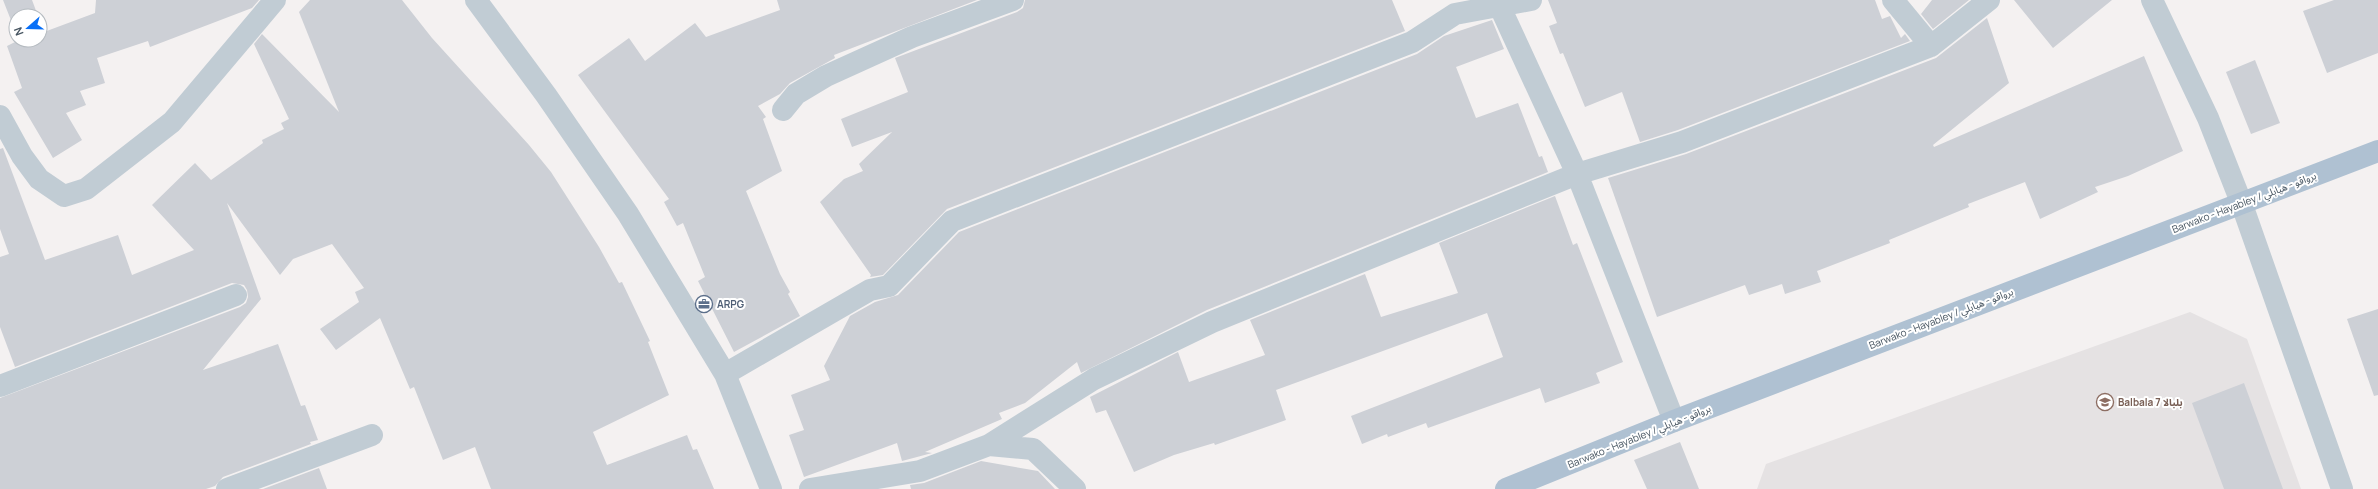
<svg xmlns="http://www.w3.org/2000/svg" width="2378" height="489" font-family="Manrope,'Noto Sans Arabic',sans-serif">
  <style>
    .education { fill: #e5e2e3 }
    .building { fill: #cdd0d6 }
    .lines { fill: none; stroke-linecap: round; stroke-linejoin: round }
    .minor { stroke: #c1ccd4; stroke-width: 22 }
    .major { stroke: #afc1d2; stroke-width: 22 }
    .labels { text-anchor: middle; stroke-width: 4; stroke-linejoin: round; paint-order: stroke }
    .street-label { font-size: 10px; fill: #475561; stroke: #fff }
    .service-label { font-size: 10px; font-weight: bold; fill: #4e5e75; stroke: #fff; text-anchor: start }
    .education-label { font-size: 10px; font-weight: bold; fill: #785e54; stroke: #fff; text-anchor: start }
  </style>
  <rect width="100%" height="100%" fill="#f4f1f1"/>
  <path class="education" d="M2190,312L2247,339L2301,489H1757L1766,464Z"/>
  <path class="building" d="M3,0H32L38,16H16V33Z
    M96,0H259L252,8L150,47L148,41L97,58L105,83L80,91L86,105L66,113L82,140L53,158L14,92L22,88L7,46L19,40H40V22L44,32L95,13Z
    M310,0H402L432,38L529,145L551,172L599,247L619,283L622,282L650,341L648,342L669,395L593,432L607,465L687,435L693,450L697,449L714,489H491L475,447L443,460L414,387L410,389L380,318L336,350L320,329L359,302L355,292L364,288L332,244L293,259L280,275L227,203L261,299L203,370L278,344L301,406L305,405L318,440L310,442L311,444L223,477L215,486L206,489H0V398L240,307L246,303L248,297L247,290L244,285L232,283L15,367L0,327V257L9,254L0,229V149L3,148L45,260L118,235L132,275L194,250L152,205L195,163L211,180L263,143L262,140L284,129L281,123L289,119L254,44L262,34L339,112L299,12Z
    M777,0H977L834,55L835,58L790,83L780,94L758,106L766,117L763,119L782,171L746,191L780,274L790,292L788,294L800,316L734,352L698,281L705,277L683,223L677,226L664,202L669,199L578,75L629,38L645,61L695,23L706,37L780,10Z
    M1025,0H1392L1405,31L947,209L883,275L870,277L871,275L820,202L844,179L863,171L859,164L892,132L852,147L841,119L908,92L895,58L1017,12L1023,8Z
    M1548,0H1875L1882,19L1890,16L1901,38L1905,34L1910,41L1678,130L1640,142L1622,92L1585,107L1563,53L1560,54L1549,26L1557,23Z
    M1932,0H1969L1933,29L1921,14Z
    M2014,0H2112L2053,48Z
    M2334,0H2378V53L2327,73L2303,11Z
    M1987,18L2009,83L1933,145L1934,147L2144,56L2183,151L2128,176L2095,187L2098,192L2040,219L2025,182L1968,204L1969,207L1889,240L1890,243L1817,271L1821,282L1785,294L1782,284L1749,295L1745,285L1657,317L1608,178L1686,154L1936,58Z
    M1492,20L1504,49L1456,67L1476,118L1518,103L1539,157L1542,156L1548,172L1207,310L1081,373L1077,362L1025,403L999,413L1002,419L925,452L932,453L902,461L897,443L804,477L789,435L804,430L791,395L830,380L824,366L850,316L875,302L898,295L959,232L1417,54L1444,36Z
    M2255,60L2280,123L2251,134L2226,72Z
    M1555,196L1573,245L1577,243L1623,362L1596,373L1600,383L1545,403L1540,388L1428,428L1426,423L1388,437L1387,434L1362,444L1351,416L1503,357L1487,313L1276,390L1286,420L1215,445L1214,443L1174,455L1134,472L1106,410L1096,413L1090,397L1178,352L1189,382L1265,355L1250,320L1365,274L1381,317L1458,293L1439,243Z
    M2378,309V395L2374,396L2347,319Z
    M2244,383L2283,489H2224L2192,403Z
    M1680,442L1699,489H1647L1634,460Z
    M981,461L1038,471L1055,489H911L910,485L924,483Z
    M319,468L327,489H263Z"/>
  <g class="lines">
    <path class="minor" d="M476,0L546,95L628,214L725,374L771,489
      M1893,0L1931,46
      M2152,0L2208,118L2241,202L2342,489
      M1500,7L1577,174L1674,421
      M783,110L796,94L826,76L912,37L1013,0
      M0,116L22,156L39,179L64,196L86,189L172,122L275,0
      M725,374L870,290L889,286L952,221L1412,42L1455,14L1531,0
      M0,386L236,295
      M989,445L1033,449L1075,489
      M227,489L372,435
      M810,489L920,471L989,445L1094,379L1212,322L1577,174L1682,142L1931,46L1989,0"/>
    <path class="major" d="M1506,489L1674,421L2378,151"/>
  </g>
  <defs>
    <g id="office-ring" transform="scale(0.9)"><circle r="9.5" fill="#fff" stroke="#5c6f8a" stroke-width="1.5"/><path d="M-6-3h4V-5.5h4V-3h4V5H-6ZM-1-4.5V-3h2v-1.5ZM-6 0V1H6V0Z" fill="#5c6f8a"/></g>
    <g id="school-ring" transform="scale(0.9)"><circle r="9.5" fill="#fff" stroke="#8d6e63" stroke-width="1.5"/><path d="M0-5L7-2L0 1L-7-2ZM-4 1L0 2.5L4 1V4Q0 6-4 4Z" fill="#8d6e63"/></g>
  </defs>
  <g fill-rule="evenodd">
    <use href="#office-ring" x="704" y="304"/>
    <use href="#school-ring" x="2105" y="402"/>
  </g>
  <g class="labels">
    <g class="street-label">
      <text transform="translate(2244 202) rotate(-21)" y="4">Barwako - Hayabley / برواقو - هيابلي</text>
      <text transform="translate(1941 318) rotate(-21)" y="4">Barwako - Hayabley / برواقو - هيابلي</text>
      <text transform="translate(1639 436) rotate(-22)" y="4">Barwako - Hayabley / برواقو - هيابلي</text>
    </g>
    <g class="service-label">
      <text x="717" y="308">ARPG</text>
    </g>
    <g class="education-label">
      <text x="2118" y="406">Balbala 7 بلبالا</text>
    </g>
  </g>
  <g transform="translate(28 28) rotate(250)"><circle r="19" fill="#ffffff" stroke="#b5bbc0"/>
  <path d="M0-3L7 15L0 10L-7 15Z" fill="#086ff7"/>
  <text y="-6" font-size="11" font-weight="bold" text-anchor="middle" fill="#475561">N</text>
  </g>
</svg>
